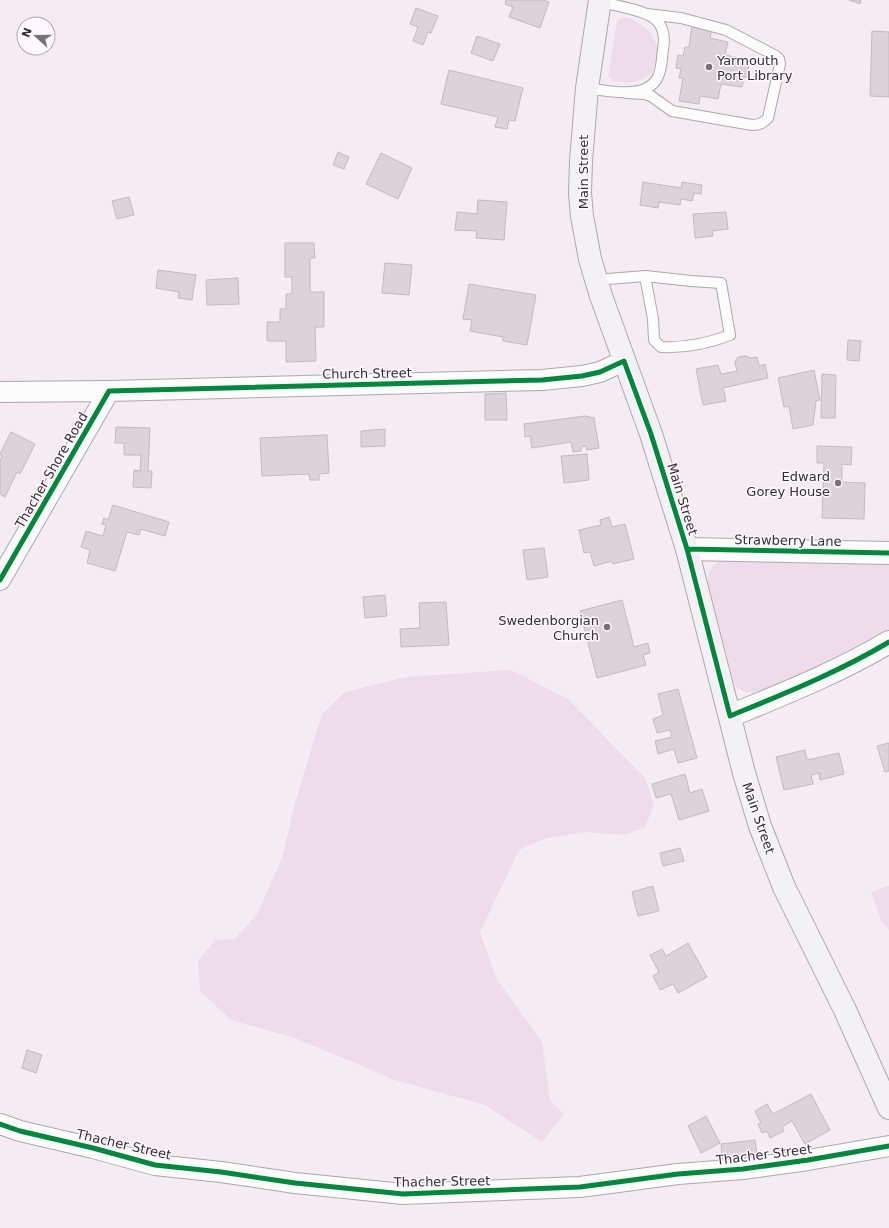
<svg xmlns="http://www.w3.org/2000/svg" width="889" height="1228" font-family="'DejaVu Sans',sans-serif">
  <style>
    .green { fill: #eedcea }
    .building { fill: #dad4d8; stroke: #c1babf }
    .lines { fill: none; stroke-linecap: round; stroke-linejoin: round }
    .service-casing { stroke: #ada7ab; stroke-width: 12 }
    .minor-casing { stroke: #ada7ab; stroke-width: 22 }
    .tertiary-casing { stroke: #ada7ab; stroke-width: 24 }
    .secondary-casing { stroke: #ada7ab; stroke-width: 24 }
    .service { stroke: #fdfcfd; stroke-width: 10 }
    .minor { stroke: #fdfcfd; stroke-width: 20 }
    .tertiary { stroke: #fdfcfd; stroke-width: 22 }
    .secondary { stroke: #f4f1f4; stroke-width: 22 }
    .cycleway-casing { stroke: #fff9fd; stroke-width: 8 }
    .cycleway { stroke: #00873e; stroke-width: 5 }
    .poi-dot { fill: #777075; stroke: #fff9fd; stroke-width: 1.5 }
    .labels { text-anchor: middle; stroke-width: 3; stroke-linejoin: round; paint-order: stroke }
    .poi-label { font-size: 13px; fill: #332e32; stroke: #fff9fd; text-anchor: end }
    .street-label { font-size: 13px; fill: #332e32; stroke: #fff9fd }
  </style>
  <rect width="100%" height="100%" fill="#f4ecf2"/>
  <path class="green" d="M623,17C647,20 667,46 653,70C646,83 624,85 611,80L608,76L617,22L618,19Z
    M725,558L889,561V634L760,691C750,694 740,693 734,683L708,583C708,570 713,563 725,558Z
    M511,670L568,699L645,778L654,805L645,827L625,835L586,832L547,838L519,850L480,932L496,978L542,1042L550,1100L564,1114L542,1142L485,1105L395,1080L295,1038L231,1020L200,991L198,961L215,940L235,939L257,914L282,858L295,803L322,714L345,692L406,677Z
    M889,886V930L882,922L871,892Z"/>
  <path class="building" d="M506,0H543L549,2L540,28L509,17L513,7L505,4Z
    M849,0H861L860,4Z
    M416,8L438,16L431,33L428,32L423,45L413,41L418,27L410,24Z
    M692,25L712,29L710,38L728,42L725,55L750,60L747,77H744L742,87L721,84L718,99L700,96L699,104L679,101L683,78H679L681,69L676,68L678,55L683,56L685,47H689Z
    M872,31L889,32V97L870,96Z
    M477,36L500,44L493,61L471,53Z
    M449,70L523,88L515,121L509,120L507,129L495,127L498,117L441,104Z
    M338,152L349,157L344,169L333,165Z
    M381,153L412,168L398,199L366,184Z
    M643,182L681,188L682,182L702,185L701,194L694,193L692,201L681,199L680,205L659,202L658,208L640,205Z
    M129,197L134,215L117,219L112,201Z
    M478,200L507,202L504,240L476,238L477,231L455,230L457,212L477,214Z
    M726,212L728,229L712,231L713,236L695,238L693,214Z
    M285,243H314L315,258H310V292H324V327H315L316,361L286,362V341H267V322H280V309H286V294H292V277H285Z
    M385,263L412,265L409,295L382,293Z
    M158,270L196,275L192,300L178,298L179,292L156,288Z
    M238,278L239,304L207,305L206,280Z
    M469,284L536,295L527,345L503,341V337L470,331L472,320L463,319Z
    M848,340L861,341L859,361L847,360Z
    M745,356L751,358L757,357L759,366L765,364L768,378L723,388L726,401L703,405L696,369L718,365L721,374L737,371L735,362L738,357Z
    M814,370L820,400L816,401L813,425L793,429L789,406L784,407L778,378Z
    M822,374L836,375L835,418H821Z
    M506,393L507,420H485V394Z
    M585,416L594,418L599,448L587,450L586,446L581,447V451L573,452L571,442L532,448L530,436L525,437L524,424Z
    M116,427L150,428L148,471H152L151,488L133,487L134,470L140,471L141,455H124V443H115Z
    M385,429V446L361,447V431Z
    M11,432L35,444L20,474L17,472L5,497L0,494V460L2,456L0,454Z
    M327,435L329,473L319,474V480H310L309,474L262,476L260,438Z
    M817,446L852,447L851,465L842,464V482L865,483L864,519L822,518L824,463H817Z
    M587,454L589,480L564,483L561,456Z
    M113,505L169,522L165,536L141,529L139,535L127,532L115,571L87,563L90,550L81,547L86,531L103,536L106,525L102,524L104,518L108,520Z
    M609,517L612,527L625,524L634,559L613,564L612,561L594,566L590,552L584,553L579,530L601,525L600,520Z
    M544,548L548,577L527,580L523,550Z
    M385,595L387,616L365,618L363,597Z
    M622,600L634,647L648,643L650,653L643,655L646,665L597,678L580,611Z
    M446,602L449,645L401,647L400,629L420,628L419,603Z
    M678,689L697,758L678,763L674,749L658,754L655,741L672,737L670,730L657,733L653,719L663,715L658,694Z
    M889,743V771L885,772L877,746Z
    M805,750L807,760L839,753L844,774L820,780L819,773L811,775L813,784L784,790L776,757Z
    M685,774L690,793L702,789L709,811L679,820L671,794L656,798L652,784Z
    M680,848L684,861L663,866L660,853Z
    M653,886L659,911L638,916L632,892Z
    M688,943L707,977L678,993L673,984L660,990L653,976L659,972L650,955L662,949L666,956Z
    M27,1050L42,1055L36,1073L22,1068Z
    M811,1094L830,1130L805,1144L792,1121L782,1127L784,1131L770,1138L767,1131L762,1133L758,1124L761,1123L755,1111L767,1104L773,1114Z
    M706,1116L720,1143L701,1153L688,1126Z
    M755,1140L757,1155L722,1159L721,1144Z"/>
  <g class="lines">
    <g class="service-casing">
      <path id="service" d="M587,88C608,91 650,101 659,74C662,66 662,57 663,49C665,39 664,26 655,19C645,10 613,5 600,2
        M626,93L645,94L651,96L672,111L752,125C760,125 763,123 768,118L780,64L779,59L776,56L726,30L681,18L647,14
        M596,280L645,276L691,281L721,283L730,335C707,344 684,348 661,347L654,340L653,319L645,276"/>
    </g>
    <g class="minor-casing">
      <path id="minor" d="M0,392L109,391L542,380L582,376L600,372L624,361
        M0,580L109,391
        M0,1124L20,1131L93,1148L155,1165L221,1172L295,1183L403,1194L580,1187L678,1174L743,1169L808,1160L889,1146"/>
    </g>
    <g class="tertiary-casing">
      <path id="tertiary" d="M687,549L889,553
        M730,716C783,694 839,672 889,642"/>
    </g>
    <g class="secondary-casing">
      <path id="secondary" d="M600,0L587,88L581,161L580,193L582,216L590,259L601,296L651,434L687,549L744,773L760,826L784,887L845,1010L889,1108"/>
    </g>
    <use href="#service" class="service"/>
    <use href="#minor" class="minor"/>
    <use href="#tertiary" class="tertiary"/>
    <use href="#secondary" class="secondary"/>
    <g class="cycleway-casing">
      <path id="cycleway" d="M687,549L889,553
        M0,580L109,391L542,380L582,376L600,372L624,361L651,434L687,549L730,716C783,694 839,672 889,642
        M0,1124L20,1131L93,1148L155,1165L221,1172L295,1183L403,1194L580,1187L678,1174L743,1169L808,1160L889,1146"/>
    </g>
    <use href="#cycleway" class="cycleway"/>
  </g>
  <g class="poi-dot">
    <circle cx="709" cy="67" r="4"/>
    <circle cx="838" cy="483" r="4"/>
    <circle cx="607" cy="627" r="4"/>
  </g>
  <g class="labels">
    <g class="poi-label">
      <text x="717" y="65" text-anchor="start">Yarmouth<tspan x="717" dy="15">Port Library</tspan></text>
      <text x="830" y="481">Edward<tspan x="830" dy="15">Gorey House</tspan></text>
      <text x="599" y="625">Swedenborgian<tspan x="599" dy="15">Church</tspan></text>
    </g>
    <g class="street-label">
      <text transform="translate(583 172) rotate(-90)" y="5">Main Street</text>
      <text transform="translate(367 373) rotate(-1)" y="5">Church Street</text>
      <text transform="translate(51 470) rotate(-60)" y="5">Thacher Shore Road</text>
      <text transform="translate(683 499) rotate(73)" y="5">Main Street</text>
      <text transform="translate(788 540) rotate(1)" y="5">Strawberry Lane</text>
      <text transform="translate(759 818) rotate(71)" y="5">Main Street</text>
      <text transform="translate(124 1144) rotate(13)" y="5">Thacher Street</text>
      <text transform="translate(764 1154) rotate(-7)" y="5">Thacher Street</text>
      <text transform="translate(442 1181) rotate(-1)" y="5">Thacher Street</text>
    </g>
  </g>
  <g transform="translate(36 36) rotate(291)"><circle r="19" fill="#fff9fd" stroke="#ada8ac"/>
  <path d="M0-3L7 15L0 10L-7 15Z" fill="#777075"/>
  <text y="-6" font-size="11" font-weight="bold" text-anchor="middle" fill="#332e32">N</text>
  </g>
</svg>
